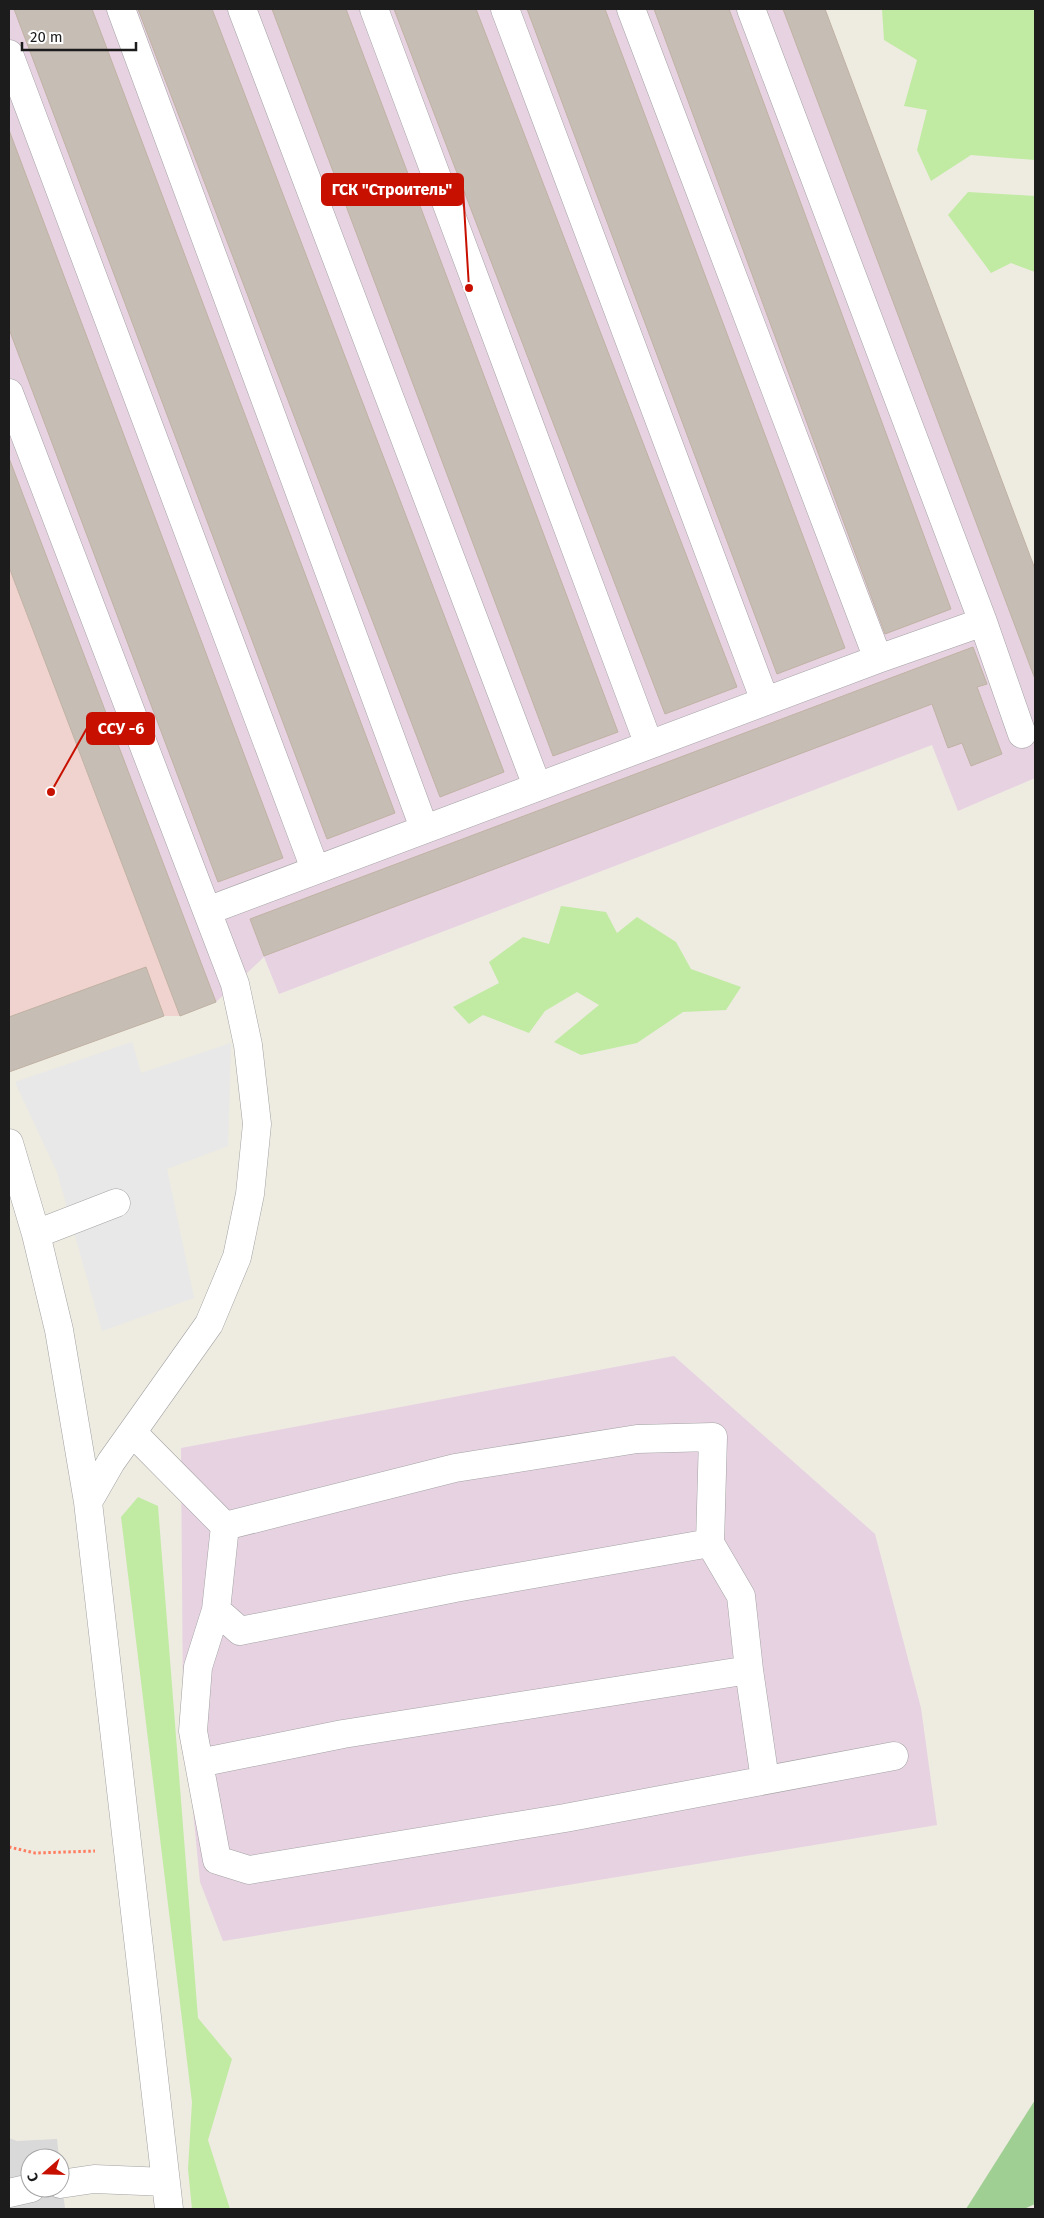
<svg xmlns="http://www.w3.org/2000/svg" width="1044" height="2218" font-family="'Fira Sans',sans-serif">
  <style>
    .residential { fill: #dad9d9 }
    .commercial { fill: #f0d3ce }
    .industrial { fill: #e7d2e2 }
    .grass { fill: #c1eba3 }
    .forest { fill: #a0cf93 }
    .parking { fill: #e8e8e8 }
    .building { fill: #c6bdb4; stroke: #c0b2a3 }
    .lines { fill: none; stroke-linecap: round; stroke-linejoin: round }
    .minor-casing { stroke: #a3a3a3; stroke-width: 29 }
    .path { stroke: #ff7e61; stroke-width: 3; stroke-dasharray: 2.5 2.5; stroke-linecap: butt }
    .minor { stroke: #fff; stroke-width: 28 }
    .leader { fill: none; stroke: #c81000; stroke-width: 2 }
    .callout-dot { fill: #c81000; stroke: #fff; stroke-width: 2 }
    .callout { fill: #c81000; stroke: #c81000; stroke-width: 2 }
    .callout-label { font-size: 16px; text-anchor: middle; font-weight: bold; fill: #fff }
  </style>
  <rect width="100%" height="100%" fill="#eeebe1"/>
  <path class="residential" d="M9,2138L17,2141L57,2139L59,2158H30V2188H60V2165L65,2209H9Z"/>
  <path class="commercial" d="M9,567L180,1016H164L9,1072Z"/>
  <path class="industrial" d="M9,9H825L1035,569V778L958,811L932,745L279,994L264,957L216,1002L180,1016L9,567Z
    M674,1356L875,1534L921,1708L937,1825L223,1941L200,1882L183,1708L181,1448Z"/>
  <path class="grass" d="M882,9H1035V160L971,155L931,181L917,150L927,110L904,106L917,60L884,40Z
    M968,192L1035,196V272L1011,263L991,273L948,215Z
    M561,906L606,912L617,933L637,917L676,942L691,969L741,987L726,1010L683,1012L637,1043L581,1055L554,1042L599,1005L577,992L545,1011L529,1033L483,1015L469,1024L453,1007L499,983L489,962L523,937L549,944Z
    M138,1497L158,1506L198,2018L232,2059L208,2140L230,2209H192L188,2169L192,2102L121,1517Z"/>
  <path class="forest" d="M1035,2100V2204L1024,2209H966Z"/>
  <path class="parking" d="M132,1042L141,1073L231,1043L228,1146L167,1169L194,1298L102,1331L57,1172L15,1082Z"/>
  <path class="building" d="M14,9H92L395,813L327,839Z
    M138,9H212L504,772L440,797Z
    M272,9H346L618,732L553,756Z
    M394,9H476L737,687L665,714Z
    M527,9H605L845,648L777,674Z
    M654,9H729L951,609L885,634Z
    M783,9H825L1035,569V679Z
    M9,130L283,858L218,882L9,329Z
    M9,458L216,1002L180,1016L9,567Z
    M973,647L987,684L977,687L1002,754L971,766L962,743L948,748L932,704L264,956L250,919Z
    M146,967L164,1016L9,1072V1017Z"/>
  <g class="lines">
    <g class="minor-casing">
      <path id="minor" d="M121,9L424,828
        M242,9L537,786
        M374,9L649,745
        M505,9L765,701
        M631,9L878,659
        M751,9L983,622L1022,734
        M9,54L315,869
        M9,393L207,911
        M9,1143L36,1234L59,1330L88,1502L169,2209
        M36,1234L116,1203
        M133,1433L225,1526L455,1468L637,1439L713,1437L710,1543L455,1588L240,1631L216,1610L198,1667L193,1731L217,1860L249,1870L565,1818L894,1756
        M88,1502L111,1462L209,1324L237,1257L250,1194L257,1124L248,1045L235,984L207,911L878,659L983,622
        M216,1610L225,1526
        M749,1670L765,1780
        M199,1763L343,1734L749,1670L741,1596L710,1543
        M60,2184L94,2179L166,2182
        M9,2193L31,2188"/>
    </g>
    <path class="path" d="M9,1847L35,1853L95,1851"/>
    <use href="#minor" class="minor"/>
  </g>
  <path class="leader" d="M469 288L463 189M51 792L87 728"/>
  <g class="callout-dot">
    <circle cx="469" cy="288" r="5"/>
    <circle cx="51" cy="792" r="5"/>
  </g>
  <g class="callout">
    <rect x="322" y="174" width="141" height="31" rx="5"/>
    <rect x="87" y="713" width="67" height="31" rx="5"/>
  </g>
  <g class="callout-label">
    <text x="392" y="195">ГСК "Строитель"</text>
    <text x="121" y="734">ССУ -6</text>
  </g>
  <rect width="1044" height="2218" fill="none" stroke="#1c1c1c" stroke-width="20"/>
  <g transform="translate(45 2173) rotate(250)"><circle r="24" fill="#ffffff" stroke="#a4a4a4"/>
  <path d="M0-4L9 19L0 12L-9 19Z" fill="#c81000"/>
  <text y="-8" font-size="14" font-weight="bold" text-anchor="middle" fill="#1c1c1c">С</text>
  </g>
  <path d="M22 42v8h114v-8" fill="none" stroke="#1c1c1c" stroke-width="2.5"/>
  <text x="30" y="42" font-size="15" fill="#1c1c1c" stroke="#ffffff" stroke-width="4" paint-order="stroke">20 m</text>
</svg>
